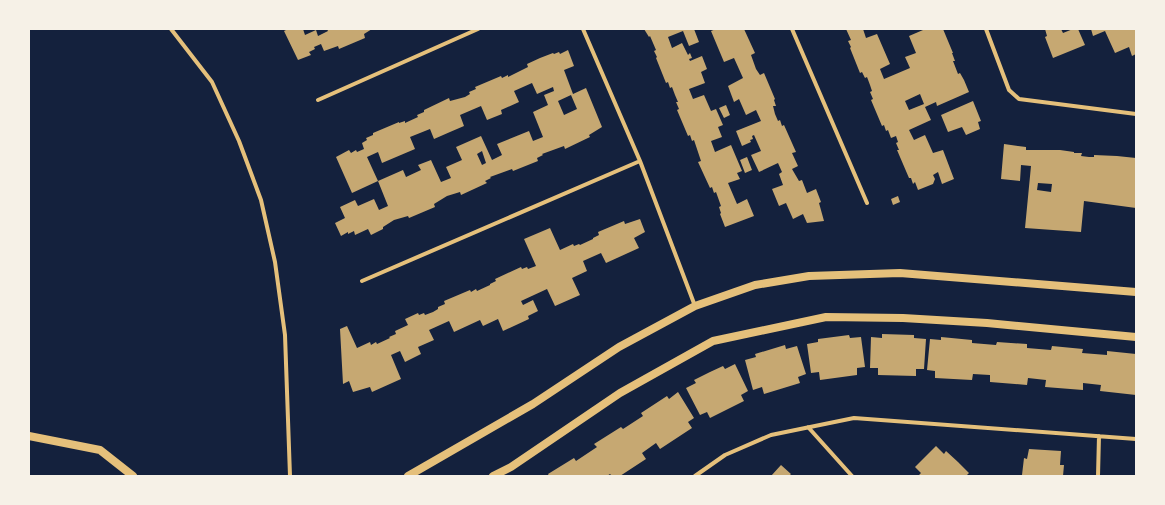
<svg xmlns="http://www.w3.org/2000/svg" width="1165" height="505" font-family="Karla,sans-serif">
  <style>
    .building { fill: #c6a872; fill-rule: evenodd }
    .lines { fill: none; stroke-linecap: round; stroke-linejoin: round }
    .minor { stroke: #e5c07b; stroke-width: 4 }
    .secondary { stroke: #e5c07b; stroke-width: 8 }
  </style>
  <rect width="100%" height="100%" fill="#14213d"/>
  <path class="building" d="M288,29H303L305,35L316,30L318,36L328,31L327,29H372L364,34L365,38L339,49L338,46L324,51L321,44L314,47L315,49L309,52L311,55L298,60L284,31Z
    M644,29H694L699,42L689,46L683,31L668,37L672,48L682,43L688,55L690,53L692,58L689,59L690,61L702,56L707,69L701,72L705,83L689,89L693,99L704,95L711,111L716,109L723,125L718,127L722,137L711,141L715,152L731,145L742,171L737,173L740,179L728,183L737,204L747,199L754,216L725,227L720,214L721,213L719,207L721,206L716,192L714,193L712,187L710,188L698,162L701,161L694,140L692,141L690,135L688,136L677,110L679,109L676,102H678L675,95L672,87L670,88L668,82L666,83L656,58L657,57L654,51L656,50L650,36L649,37Z
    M716,29H744L755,53L751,55L756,69L760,75L764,73L775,99L774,100L776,106H773L775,114L778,121L780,120L782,126L784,125L796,152L792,153L798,166L792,169L799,181L802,180L807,193L816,189L821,202L819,203L824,221L807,223L803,214L793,219L786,203L779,206L772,189L783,185L779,174L782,172L778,163L759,172L751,155L761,151L754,135L752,136L753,139L750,140L751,142L742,146L736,131L761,121L756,110L746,115L739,99L734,102L728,86L743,78L734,58L724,62L711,31Z
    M846,29H863L866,38L877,34L890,64L880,69L884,79L910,68L905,57L916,53L909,36L923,30L922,29H943L953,53H952L955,61H953L958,74L960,73L964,80L969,92L937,106L936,102L925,107L931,120L909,130L914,140L925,135L933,153L943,150L954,179L942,184L938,172L933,175L935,179L933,184L918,190L915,182L913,184L911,178H909L897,150H899L896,143L898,142L896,136L891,138L888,130L886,131L884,125L882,126L871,100L873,99L870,92L872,91L870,85L867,77L865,78L862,72L860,73L850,48L851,47L848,41L851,40ZM920,94L924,104L909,110L905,101Z
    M1045,29H1061L1063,33L1073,29H1078L1085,45L1053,58L1045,37L1047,36Z
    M1091,29H1136V54L1132,56L1129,47L1115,53L1105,31L1093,36Z
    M568,50L574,66L564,70L573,94L586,88L602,127L589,135L590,137L565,149L564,146L542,154L543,155L537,158L538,161L513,171L512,169L490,177L491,178L485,181L487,183L461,195L460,192L447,196L434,204L435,207L409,218L408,216L394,220L383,227V229L371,235L368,229L355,235L354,231L348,234V232L341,236L335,223L345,218L340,207L355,200L358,206L374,199L379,210L388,206L378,181L403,170L406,177L421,170L418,165L431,160L441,182L451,178L446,167L462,160L456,147L481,136L492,160L502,155L497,144L529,131L533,141L543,137L533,112L548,105L544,95L554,91L553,87L537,94L532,83L514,91L519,102L501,110L502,114L487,120L481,106L460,115L464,126L450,132L434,139L430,129L410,137L415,149L382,163L378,152L367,157L378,181L352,193L336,157L349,150L351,153L356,150L357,152L364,149L362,143L367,140L366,138L373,135V133L399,122V123L405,121V123L418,117L417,115L424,112V110L449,98L450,101L465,97L470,94L469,92L476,89L475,87L501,76L502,78L508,75V77L528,67L527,64L540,58L553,53L554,54L559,52L560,54ZM571,95L577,109L564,115L558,101ZM482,151L486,163L482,165L477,154Z
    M973,101L981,121L978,122L980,129L966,135L962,127L948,132L941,115Z
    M726,105L730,115L724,118L719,108Z
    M1004,144L1026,147V150H1060L1074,152V153H1082L1081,156L1089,157H1094V155L1117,156L1136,158V208L1084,201L1081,232L1025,228L1031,166L1021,165L1020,181L1001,179ZM1038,183L1052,184L1051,192L1037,190Z
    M747,157L752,170L745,173L740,160Z
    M898,196L900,202L893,205L891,199Z
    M640,219L645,232L634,238L639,248L606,263L601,253L583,261L587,271L572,278L580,295L555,306L547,289L521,301L523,305L533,300L538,311L528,316L529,319L503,331L498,319L483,326L480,320L454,332L449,321L429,330L434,340L418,347L421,354L405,362L400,351L391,355L401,379L372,392L370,387L353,392L349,381L343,384L340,329L347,326L357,348L370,342L371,345L376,342L377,344L390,338L389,337L396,334L395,331L408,325L405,319L418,313L419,315L424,313L425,315L433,312L438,309V307L445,304L444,301L470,290L471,292L476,289L477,291L490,285V284L496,281L495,279L521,267L522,269L527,267L528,269L536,266L524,239L550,228L560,250L573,244L574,246L579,244L580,245L593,239V238L599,235L598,232L624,221L625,224Z
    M882,334L914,335V338L926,339L924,369H916V376L878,375V368H870L871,337L882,338Z
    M849,335L850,338L861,337L865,367L857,368V375L820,380L819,372L811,373L807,344L818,342V339Z
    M941,337L972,340V343L996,345L997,342L1027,344V348L1051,350L1052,346L1083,349L1082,353L1107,355V351L1136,354V395L1100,391L1101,385L1083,383V390L1045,387L1046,380L1028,378L1027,385L990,382V375L973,374L972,380L935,378V371L927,370L930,339L941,340Z
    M785,345L786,349L797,346L806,374L798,377L800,383L764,394L762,387L753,390L745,360L756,357L755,354Z
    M735,364L748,391L741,395L744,401L710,418L707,412L700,415L686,388L696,383L694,380L710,372L723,366L725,369Z
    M678,392L694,418L688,422L692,428L660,449L656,443L642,453L646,459L620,476H612L610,474L607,476H549L548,474L574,458L576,461L597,447L594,444L621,427L623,429L643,416L641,413L667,396L669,399Z
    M936,446L944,454L946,451L958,462L969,473L967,475L968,476H918L921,473L915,467Z
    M1029,449L1061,451L1060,465H1064L1063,476L1022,475L1024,458L1027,459Z
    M781,465L791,474L789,476H771Z"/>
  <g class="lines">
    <path class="minor" d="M171,29L212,82L239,141L261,200L275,262L285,335L290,476
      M583,29L640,161L695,306
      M792,29L867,203
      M986,29L1009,90L1019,99L1136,114
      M318,100L478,29
      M362,281L640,161
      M808,427L852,476
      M695,476L725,455L771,435L854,418L1136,439
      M1098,476L1099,436"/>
    <path class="secondary" d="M29,436L100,450L133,476
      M408,476L533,404L619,347L695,306L755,285L809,276L900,273L1136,292
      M493,476L511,467L620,393L713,341L826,317L903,318L987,323L1136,337"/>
  </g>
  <rect width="1165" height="505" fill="none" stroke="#f6f1e7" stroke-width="60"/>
</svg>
